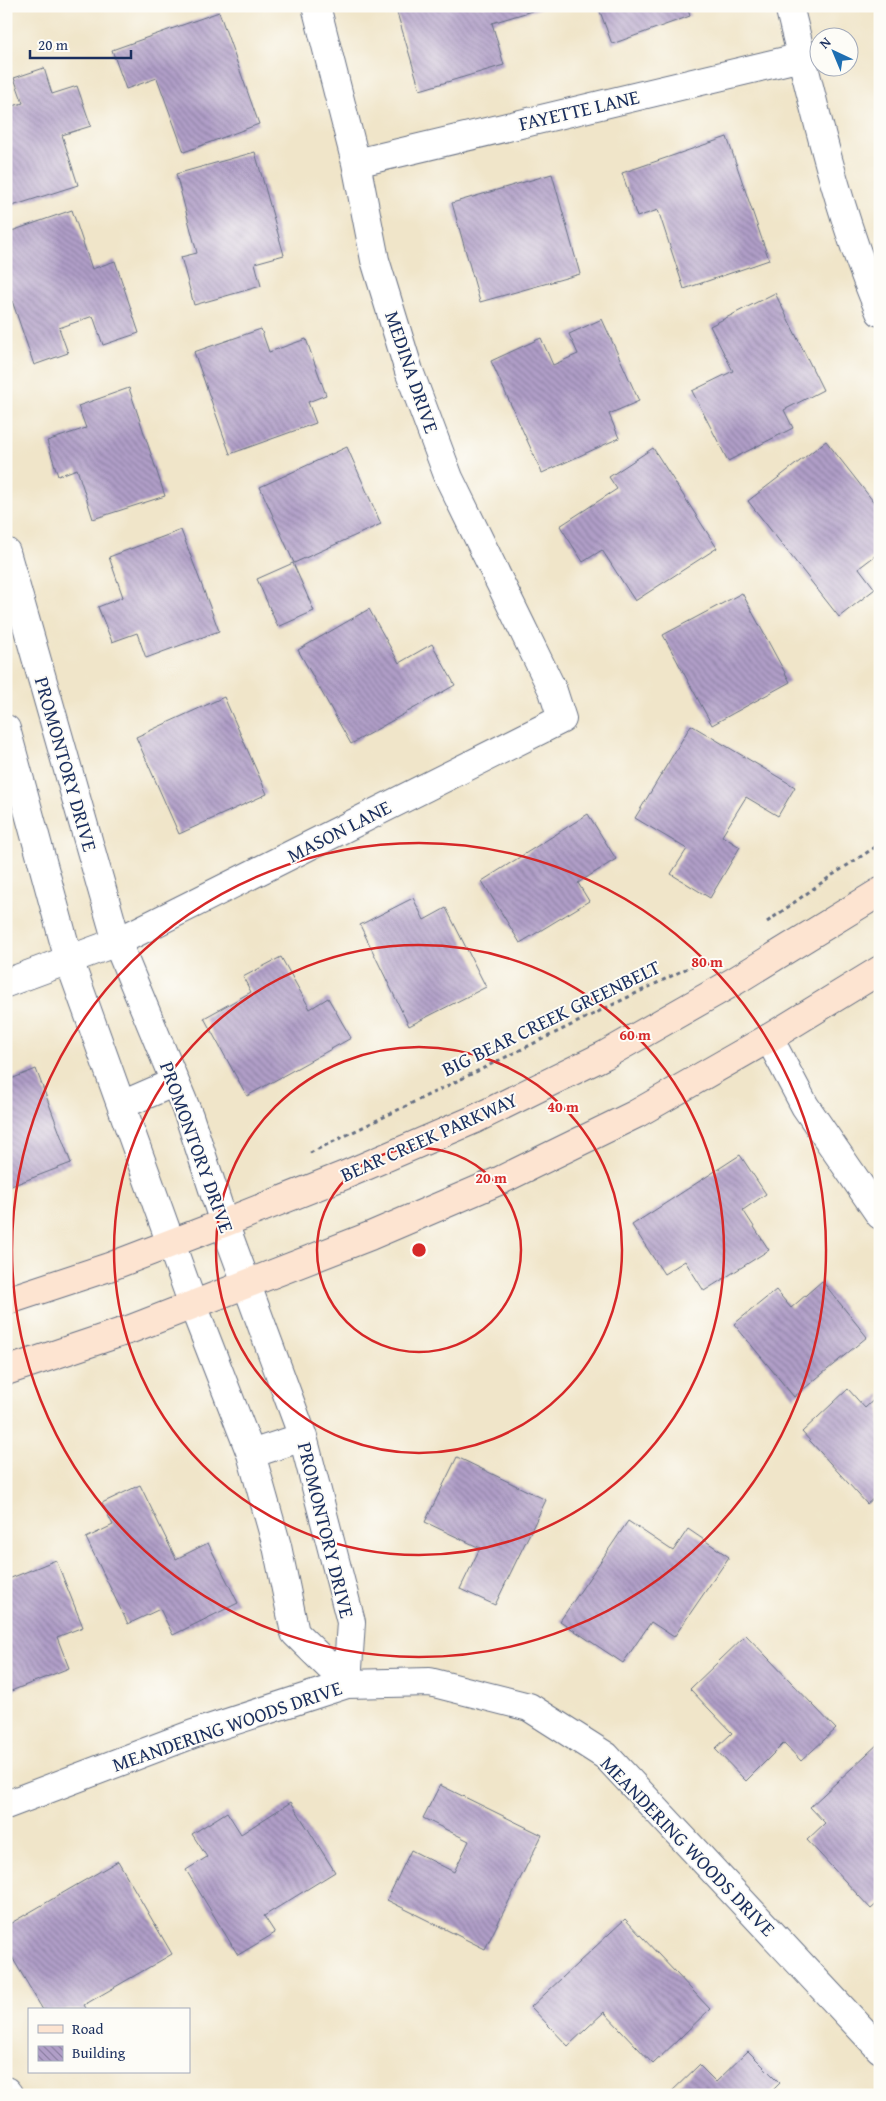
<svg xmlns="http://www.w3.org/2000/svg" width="886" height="2101" font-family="'Gentium Book Plus',serif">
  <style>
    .building { fill: url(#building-back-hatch) }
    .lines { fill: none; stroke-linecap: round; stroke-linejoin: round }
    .minor-casing { stroke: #666f83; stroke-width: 30 }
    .secondary-casing { stroke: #666f83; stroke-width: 30 }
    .path { stroke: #666f83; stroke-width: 3; stroke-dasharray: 4 4; stroke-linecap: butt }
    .minor { stroke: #fff; stroke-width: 28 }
    .secondary { stroke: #fde4d1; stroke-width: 28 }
    .ring { fill: none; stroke: #d62828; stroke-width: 2.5 }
    .labels { text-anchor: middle; stroke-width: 4; stroke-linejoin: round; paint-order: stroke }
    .street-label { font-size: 20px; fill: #1b2f5e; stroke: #fdfcf7 }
    .centre { fill: #d62828; stroke: #fdfcf7; stroke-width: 2.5 }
    .ring-label { font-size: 15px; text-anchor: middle; font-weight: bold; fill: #d62828; stroke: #fdfcf7; stroke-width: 4; stroke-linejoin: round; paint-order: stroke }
  </style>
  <defs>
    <pattern id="building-back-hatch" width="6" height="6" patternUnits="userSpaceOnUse" patternTransform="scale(1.25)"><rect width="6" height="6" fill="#b09ec7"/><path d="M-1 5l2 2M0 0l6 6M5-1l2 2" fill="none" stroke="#8e81a5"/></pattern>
  </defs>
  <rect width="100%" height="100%" fill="#fdfcf7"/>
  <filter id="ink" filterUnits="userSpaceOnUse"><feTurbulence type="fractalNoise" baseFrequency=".02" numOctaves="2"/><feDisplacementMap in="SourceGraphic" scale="10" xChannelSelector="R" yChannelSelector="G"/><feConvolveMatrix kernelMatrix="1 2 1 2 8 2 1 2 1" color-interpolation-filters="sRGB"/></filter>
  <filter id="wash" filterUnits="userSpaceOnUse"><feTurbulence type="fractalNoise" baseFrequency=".0096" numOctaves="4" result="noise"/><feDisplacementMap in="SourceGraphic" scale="20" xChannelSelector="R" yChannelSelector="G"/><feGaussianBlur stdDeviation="1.12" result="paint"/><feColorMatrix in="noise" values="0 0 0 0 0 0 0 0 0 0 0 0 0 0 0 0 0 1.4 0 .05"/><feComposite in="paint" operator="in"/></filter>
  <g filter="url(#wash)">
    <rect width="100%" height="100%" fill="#f0e5c9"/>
    <g id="blocks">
      <path class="building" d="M395,6H545V7L492,23L504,65L420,90Z
        M598,6H687L690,16L612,44Z
        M219,12L259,124L184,152L157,78L126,89L112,50Z
        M44,68L52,94L77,86L91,126L62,135L78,185L6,208V108L23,103L14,78Z
        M727,137L769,260L684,289L658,210L637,217L622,173Z
        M255,152L284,255L255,263L261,286L194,305L181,257L197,253L176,174Z
        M552,174L580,274L480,302L452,203Z
        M72,210L92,269L115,261L139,333L103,345L93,316L59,328L68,353L34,365L6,283V233Z
        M775,293L823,390L784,410L793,428L728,461L692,391L733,371L710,326Z
        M602,319L639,401L609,414L619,438L542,473L491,361L541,338L553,365L578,354L569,334Z
        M261,329L269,352L306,339L326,395L308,402L316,423L230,454L194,352Z
        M129,388L165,496L93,519L77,469L58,476L47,441L86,428L78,406Z
        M826,441L880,510V552L859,568L875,589L839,617L748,501Z
        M347,447L381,524L294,563L260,487Z
        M653,448L717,548L635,601L602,550L583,562L560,526L617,489L609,477Z
        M181,530L219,631L146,658L137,633L112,642L98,607L123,597L109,557Z
        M293,563L314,611L278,627L257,579Z
        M742,593L790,682L712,725L663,635Z
        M369,609L399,663L432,644L455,685L351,744L298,650Z
        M224,697L267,794L179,834L136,737Z
        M691,725L795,787L778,816L746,797L722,836L740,847L710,898L671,874L687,849L635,818Z
        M588,814L616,859L578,883L589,901L520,943L482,881Z
        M413,898L424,920L446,908L486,987L409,1026L360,925Z
        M281,957L310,1009L328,998L351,1038L247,1096L204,1018L251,992L243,977Z
        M36,1069L71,1163L6,1188V1081Z
        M740,1155L766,1194L743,1210L769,1250L704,1291L685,1261L664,1274L632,1225Z
        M822,1281L867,1337L794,1397L734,1324L776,1290L791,1308Z
        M848,1389L865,1408L880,1394V1493L867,1504L802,1432Z
        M457,1457L546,1500L495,1605L460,1589L480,1548L425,1522Z
        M140,1485L176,1559L208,1543L238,1603L173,1635L160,1609L128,1624L86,1538L113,1525L102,1503Z
        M628,1521L673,1551L688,1529L729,1557L674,1637L651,1622L623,1663L560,1621Z
        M56,1560L83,1627L57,1637L69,1668L6,1693V1580Z
        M746,1635L836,1729L801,1761L784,1743L746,1781L715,1749L732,1733L690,1689Z
        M880,1742V1901L871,1909L807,1840L825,1823L810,1807Z
        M440,1785L542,1835L485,1949L387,1900L411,1850L454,1872L469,1841L423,1818Z
        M291,1802L335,1872L264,1916L275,1933L238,1955L186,1870L207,1857L192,1834L227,1812L241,1834Z
        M118,1861L172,1954L84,2005L87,2010H43L6,1947V1926Z
        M625,1919L710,2009L653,2064L604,2012L568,2046L531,2007Z
        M748,2051L780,2083L768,2095H668L699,2065L716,2082Z"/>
    </g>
  </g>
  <g filter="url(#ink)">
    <use href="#blocks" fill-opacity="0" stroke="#666f83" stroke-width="1"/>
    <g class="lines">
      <g class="minor-casing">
        <path id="minor" d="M789,6C815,110 838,214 880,312
          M356,163L802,57
          M6,552L117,942L189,1116L224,1223L303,1437L351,1622L347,1684
          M6,729L69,960L193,1305L251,1454L277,1546L295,1633L347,1684
          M6,983L117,942L562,719L553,691L449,478L409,371L375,260L356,163L316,6
          M769,1038L805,1106L880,1215
          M122,1105L175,1082
          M251,1454L303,1437
          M6,1805L193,1734L347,1684L430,1682L529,1707L606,1756L880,2049
          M6,2091L9,2095"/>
      </g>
      <g class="secondary-casing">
        <path id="secondary" d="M6,1301L109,1267L224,1223L345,1175L473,1120L605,1055L735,981L880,892
          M6,1371L131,1329L370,1236L501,1180L636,1114L769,1038L880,970"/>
      </g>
      <path class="path" d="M767,922L831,876L880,844
        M310,1153L704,960"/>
      <use href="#minor" class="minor"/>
      <use href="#secondary" class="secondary"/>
    </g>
  </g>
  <g class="ring">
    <circle cx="419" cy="1250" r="102"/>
    <circle cx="419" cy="1250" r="203"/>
    <circle cx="419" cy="1250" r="305"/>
    <circle cx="419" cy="1250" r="407"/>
  </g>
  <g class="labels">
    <g class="street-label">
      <text transform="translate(579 110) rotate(-13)" y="7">FAYETTE LANE</text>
      <text transform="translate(412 372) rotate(71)" y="7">MEDINA DRIVE</text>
      <text transform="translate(66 764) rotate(74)" y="7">PROMONTORY DRIVE</text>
      <text transform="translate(339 831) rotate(-27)" y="7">MASON LANE</text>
      <text transform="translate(551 1018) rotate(-26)" y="7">BIG BEAR CREEK GREENBELT</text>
      <text transform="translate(429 1137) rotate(-24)" y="7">BEAR CREEK PARKWAY</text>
      <text transform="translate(197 1147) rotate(70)" y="7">PROMONTORY DRIVE</text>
      <text transform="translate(326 1530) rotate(76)" y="7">PROMONTORY DRIVE</text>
      <text transform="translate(227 1726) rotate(-19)" y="7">MEANDERING WOODS DRIVE</text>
      <text transform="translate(688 1846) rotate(46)" y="7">MEANDERING WOODS DRIVE</text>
    </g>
  </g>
  <circle cx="419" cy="1250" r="8" class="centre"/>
  <g class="ring-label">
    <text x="707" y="967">80 m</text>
    <text x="635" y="1040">60 m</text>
    <text x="563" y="1112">40 m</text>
    <text x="491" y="1183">20 m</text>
  </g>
  <rect width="886" height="2101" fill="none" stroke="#fdfcf7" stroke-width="25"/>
  <rect x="28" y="2008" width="162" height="65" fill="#fdfcf7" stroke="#a3aaba"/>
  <rect x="38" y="2025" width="25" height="8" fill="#fde4d1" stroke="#a3aaba"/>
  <text x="72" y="2034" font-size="15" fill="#1b2f5e">Road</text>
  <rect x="38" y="2046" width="25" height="15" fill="url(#building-back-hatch)" stroke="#a3aaba"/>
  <text x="72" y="2058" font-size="15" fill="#1b2f5e">Building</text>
  <g transform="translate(834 52) rotate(316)"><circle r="24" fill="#fdfcf7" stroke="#a3aaba"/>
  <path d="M0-4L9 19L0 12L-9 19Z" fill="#1f6fb2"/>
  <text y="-8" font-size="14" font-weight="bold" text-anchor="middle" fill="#1b2f5e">N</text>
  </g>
  <path d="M30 50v8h101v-8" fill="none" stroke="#1b2f5e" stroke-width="2.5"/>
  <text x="38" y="50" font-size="15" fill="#1b2f5e" stroke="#fdfcf7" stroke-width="4" paint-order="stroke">20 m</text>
</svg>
